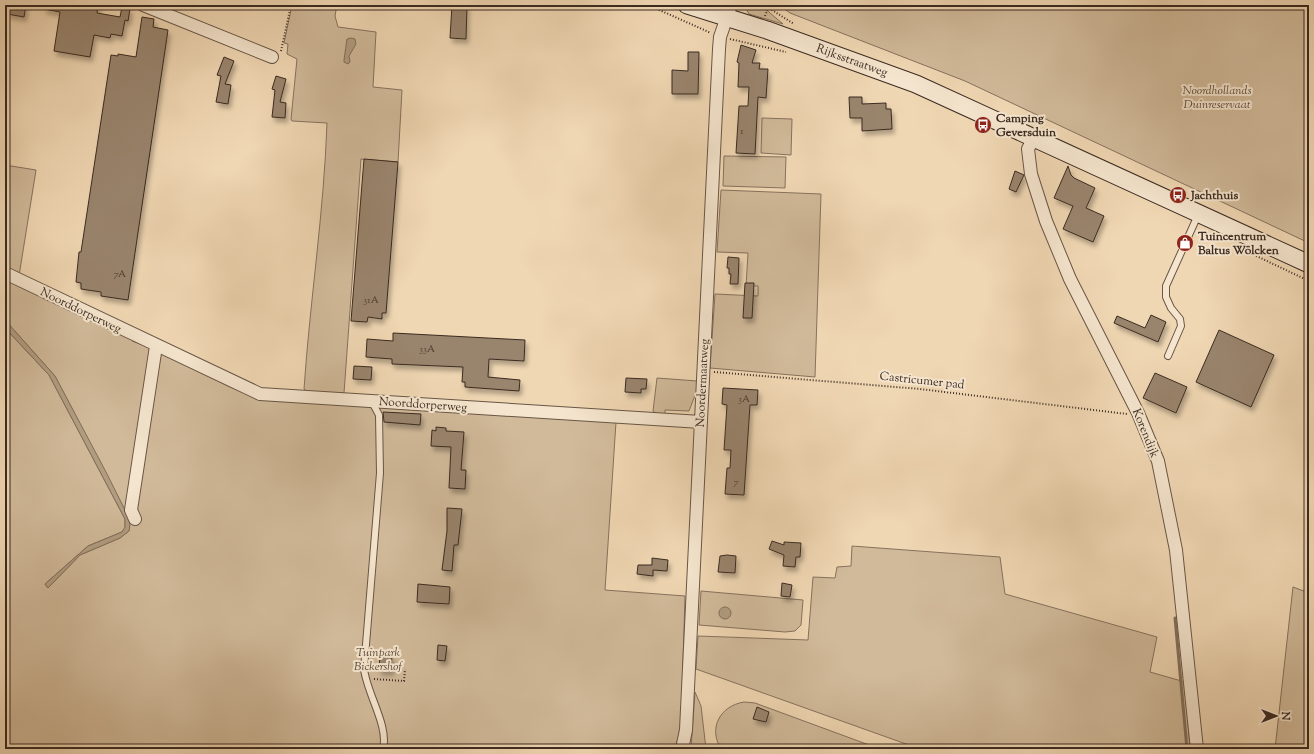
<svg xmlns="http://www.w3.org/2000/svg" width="1314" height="754" font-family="'Sorts Mill Goudy',serif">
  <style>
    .green { fill: #d1ba9a; stroke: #86725e }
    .water { fill: #b29d81; stroke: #826f5b }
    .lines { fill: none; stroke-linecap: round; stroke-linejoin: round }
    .stream { stroke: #826f5b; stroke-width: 3 }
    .building { fill: #99846d; stroke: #3b2b21; filter: url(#shadow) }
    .lane-casing { stroke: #685646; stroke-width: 8 }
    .street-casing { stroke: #685646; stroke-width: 14 }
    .secondary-casing { stroke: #3b2b21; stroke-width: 19 }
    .path { stroke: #3b2b21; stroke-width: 2; stroke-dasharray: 1 2; stroke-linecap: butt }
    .lane { stroke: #f5e5ce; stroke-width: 6 }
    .street { stroke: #f5e5ce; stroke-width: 12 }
    .secondary { stroke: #f5e5ce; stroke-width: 17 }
    .labels { text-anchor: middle; stroke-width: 4; stroke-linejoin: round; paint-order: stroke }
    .number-label { font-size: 10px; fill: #524134 }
    .street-label { font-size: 12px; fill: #3b2b21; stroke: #f5e5ce }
    .park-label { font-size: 12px; font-style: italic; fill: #594839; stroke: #f5e5ce }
    .poi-label { font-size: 12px; font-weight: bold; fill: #3b2b21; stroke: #f5e5ce; text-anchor: start }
  </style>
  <defs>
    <filter id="shadow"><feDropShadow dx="2.5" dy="4.5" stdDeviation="2" flood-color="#0004"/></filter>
  </defs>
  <rect width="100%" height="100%" fill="#f0d7b3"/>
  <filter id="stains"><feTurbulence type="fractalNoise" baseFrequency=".005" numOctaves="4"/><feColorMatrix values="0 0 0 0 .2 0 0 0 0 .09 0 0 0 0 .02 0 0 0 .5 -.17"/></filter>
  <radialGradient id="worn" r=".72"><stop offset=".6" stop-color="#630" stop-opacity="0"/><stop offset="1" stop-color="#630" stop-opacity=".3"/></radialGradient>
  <path class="green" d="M292,5H337L335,16L338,27L376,32L373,87L402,90L398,162L361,159L344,393L310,394L304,389C310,300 324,212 327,123L292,121L291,119L297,59L287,54L288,44L284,43Z
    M744,5L763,7L783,24L749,14Z
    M779,5H1309V243L965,81L790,13Z
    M762,118L792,119L791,155L761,153Z
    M724,156L786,157L785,188L723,186Z
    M5,165L36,170L19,276L5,269Z
    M721,190L821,194L815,377L710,368L715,294L758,296V286H746L748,253L717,252Z
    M5,279L133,339L132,341L148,347L151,351L128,516L55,376L5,320Z
    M5,328L49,375L125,519V528L122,532L88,546L45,584L48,588L80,555L120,538L129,531V518L133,508L157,352L230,387L258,398L616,422L605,590L685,596L681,728L675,749H249L252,747L250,744L242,749H5Z
    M657,378L697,381V390L689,411L665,410V415L657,414L653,411Z
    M852,546L1000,557L1005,594L1157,637L1150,672L1185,682L1190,749H920L696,669L698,636L808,640L813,577L835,578L837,567L851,566Z
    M1293,587L1309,593V749H1275Z
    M701,591L803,600L801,625L795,631L785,632L699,625Z
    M695,692L701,706L706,749H691Z
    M744,702L755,703L880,749H721C708,728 720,706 744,702Z"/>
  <path class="water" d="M351,38L355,39L356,44L349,56L350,62L348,64L344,62V60L347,39Z
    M5,320L55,376L106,472L128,516L130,525L129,531L120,538L80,555L48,588L45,584L88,546L122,532L125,527V519L49,375L5,328Z
    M719 613a6 6 0 1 1 12 0a6 6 0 1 1-12 0Z"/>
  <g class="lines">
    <path class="stream" d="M1175,618L1187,749"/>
  </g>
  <path class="building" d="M9,5H26L24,17L7,14Z
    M44,5L75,7V5H98L97,13L120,17L122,7L130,9L128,21L125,20L122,36L111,34L110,38L94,35L90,57L54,51L60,12L44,9Z
    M452,5H467L466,39L450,38Z
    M142,17L154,19L153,27L168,30L128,300L101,296V292L81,289V283L76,282L79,252H81L111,55L118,56V54L136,57Z
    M741,45L756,50L752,63H760L759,69H768L766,98L758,97L755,154L736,153L739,106H748L749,87H738L739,63L737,62Z
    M688,52H699L698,94H672V70L688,71Z
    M224,57L234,61L225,84L231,85L228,104L216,102L221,76L217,75Z
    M276,76L286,79L280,102L286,103L285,118L272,117L275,90L272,89Z
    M849,97H862V104L886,103V109H891L892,129L862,131V118H850Z
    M364,159L398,162L386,313H382V319L368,317L367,322L351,321Z
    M1068,166L1071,175L1074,178L1095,188L1086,208L1104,216L1093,242L1063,229L1073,206L1054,198Z
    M1015,171L1024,175L1016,192L1009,189Z
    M728,257L739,258L738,284H730L731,274H729V268H727Z
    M745,283H754L752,318H743Z
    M1151,315L1166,322L1158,342L1114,323L1117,316L1145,328Z
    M1219,330L1274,355L1251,407L1196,382Z
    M393,333L525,340L524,361L489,359L488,377L520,380L519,391L465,387V382H462L463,367L392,364V359L366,357L367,339L393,341Z
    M354,366L372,367L371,380L353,379Z
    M1155,373L1187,387L1176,413L1143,398Z
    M626,378L647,379L646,389H641V393L625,392Z
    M723,388L758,390L757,405H750L744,495L725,494L727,468H730L731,450H724L727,405L722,404Z
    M383,412L421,414L420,425L384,422Z
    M436,427L446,428V431L464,432L461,470H466L465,489L449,488L451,447L431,446L432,430L436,431Z
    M447,508L462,509L458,545H454L452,571L442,570L447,531Z
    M772,541L784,545V542L801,543L800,557H796L795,567L783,566L784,555L769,549Z
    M727,555L736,556L735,573L718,572L720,556Z
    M652,558L668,560L667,571L653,570V576L637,574L638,565H652Z
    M782,583L792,585L790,597L781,596Z
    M418,584L450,587L449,604L417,602Z
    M438,645L447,646L445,661L437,660Z
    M380,655L392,656L391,671L379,670Z
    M757,707L769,712L766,722L753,719Z"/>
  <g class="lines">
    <g class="lane-casing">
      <path id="lane" d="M1168,356L1181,326L1180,319L1171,308L1166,297V286L1198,215
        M372,402L379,415L380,473L364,669C367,694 389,726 383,749"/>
    </g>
    <g class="street-casing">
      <path id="street" d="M143,5L272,57
        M1034,137L1028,149L1031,174L1046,221L1070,279L1138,413L1158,461L1176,550L1197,749
        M5,273L260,394L701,422
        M135,519L131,510L156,346
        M682,749L686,730L719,49L720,37L731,5"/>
    </g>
    <g class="secondary-casing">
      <path id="secondary" d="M687,5L767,30L916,84L1309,264"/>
    </g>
    <path class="path" d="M648,5L711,33
      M764,5L794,24
      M765,16L768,8
      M730,39L786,52
      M281,51L291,5
      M1248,252L1309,281
      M714,372L920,389L1127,414
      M374,679L404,681L405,669"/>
    <use href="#lane" class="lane"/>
    <use href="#street" class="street"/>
    <use href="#secondary" class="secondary"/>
  </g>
  <defs>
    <g id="bus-disc" transform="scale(0.9)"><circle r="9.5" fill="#8f2418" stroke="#f5e5ce"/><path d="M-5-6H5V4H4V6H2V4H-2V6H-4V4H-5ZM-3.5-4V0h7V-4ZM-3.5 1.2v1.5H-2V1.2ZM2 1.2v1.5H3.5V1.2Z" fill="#fff"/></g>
    <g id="shop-disc" transform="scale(0.9)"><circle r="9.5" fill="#8f2418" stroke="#f5e5ce"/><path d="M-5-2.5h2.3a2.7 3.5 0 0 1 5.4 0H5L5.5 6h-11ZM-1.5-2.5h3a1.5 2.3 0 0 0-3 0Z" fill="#fff"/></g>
  </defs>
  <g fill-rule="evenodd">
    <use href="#bus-disc" x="983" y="125"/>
    <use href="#bus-disc" x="1178" y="195"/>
    <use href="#shop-disc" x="1185" y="243"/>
  </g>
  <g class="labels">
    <g class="number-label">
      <text x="742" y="134">1</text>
      <text x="120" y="277">7A</text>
      <text x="371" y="303">31A</text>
      <text x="427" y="352">33A</text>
      <text x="744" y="402">3A</text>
      <text x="736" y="485">7</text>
    </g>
    <g class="street-label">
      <text transform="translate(852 60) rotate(20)" y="4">Rijksstraatweg</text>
      <text transform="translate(81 310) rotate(26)" y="4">Noorddorperweg</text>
      <text transform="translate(922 380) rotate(6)" y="4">Castricumer pad</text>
      <text transform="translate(702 383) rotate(-87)" y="4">Noordermaatweg</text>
      <text transform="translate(423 404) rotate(4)" y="4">Noorddorperweg</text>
      <text transform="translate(1146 433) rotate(68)" y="4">Korendijk</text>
    </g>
    <g class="park-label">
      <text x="1217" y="94">Noordhollands<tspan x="1217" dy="14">Duinreservaat</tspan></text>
      <text x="378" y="656">Tuinpark<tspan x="378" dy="14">Bickershof</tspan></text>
    </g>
    <g class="poi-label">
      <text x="996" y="122">Camping<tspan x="996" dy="14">Geversduin</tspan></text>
      <text x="1191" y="199">Jachthuis</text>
      <text x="1198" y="240">Tuincentrum<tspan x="1198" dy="14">Baltus Wölcken</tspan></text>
    </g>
  </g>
  <rect width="1314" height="754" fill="none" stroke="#f0d7b3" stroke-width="20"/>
  <rect x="6" y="6" width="1302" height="742" fill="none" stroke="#3b2b21" stroke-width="2"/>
  <rect x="10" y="10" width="1294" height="734" fill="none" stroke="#3b2b21"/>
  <g transform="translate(1276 716) rotate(90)" stroke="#f5e5ce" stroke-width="3" paint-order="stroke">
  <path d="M0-3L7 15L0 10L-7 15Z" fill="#3b2b21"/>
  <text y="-6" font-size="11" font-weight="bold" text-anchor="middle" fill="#3b2b21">N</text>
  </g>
  <rect width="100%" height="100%" filter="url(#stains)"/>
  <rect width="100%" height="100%" fill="url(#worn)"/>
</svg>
